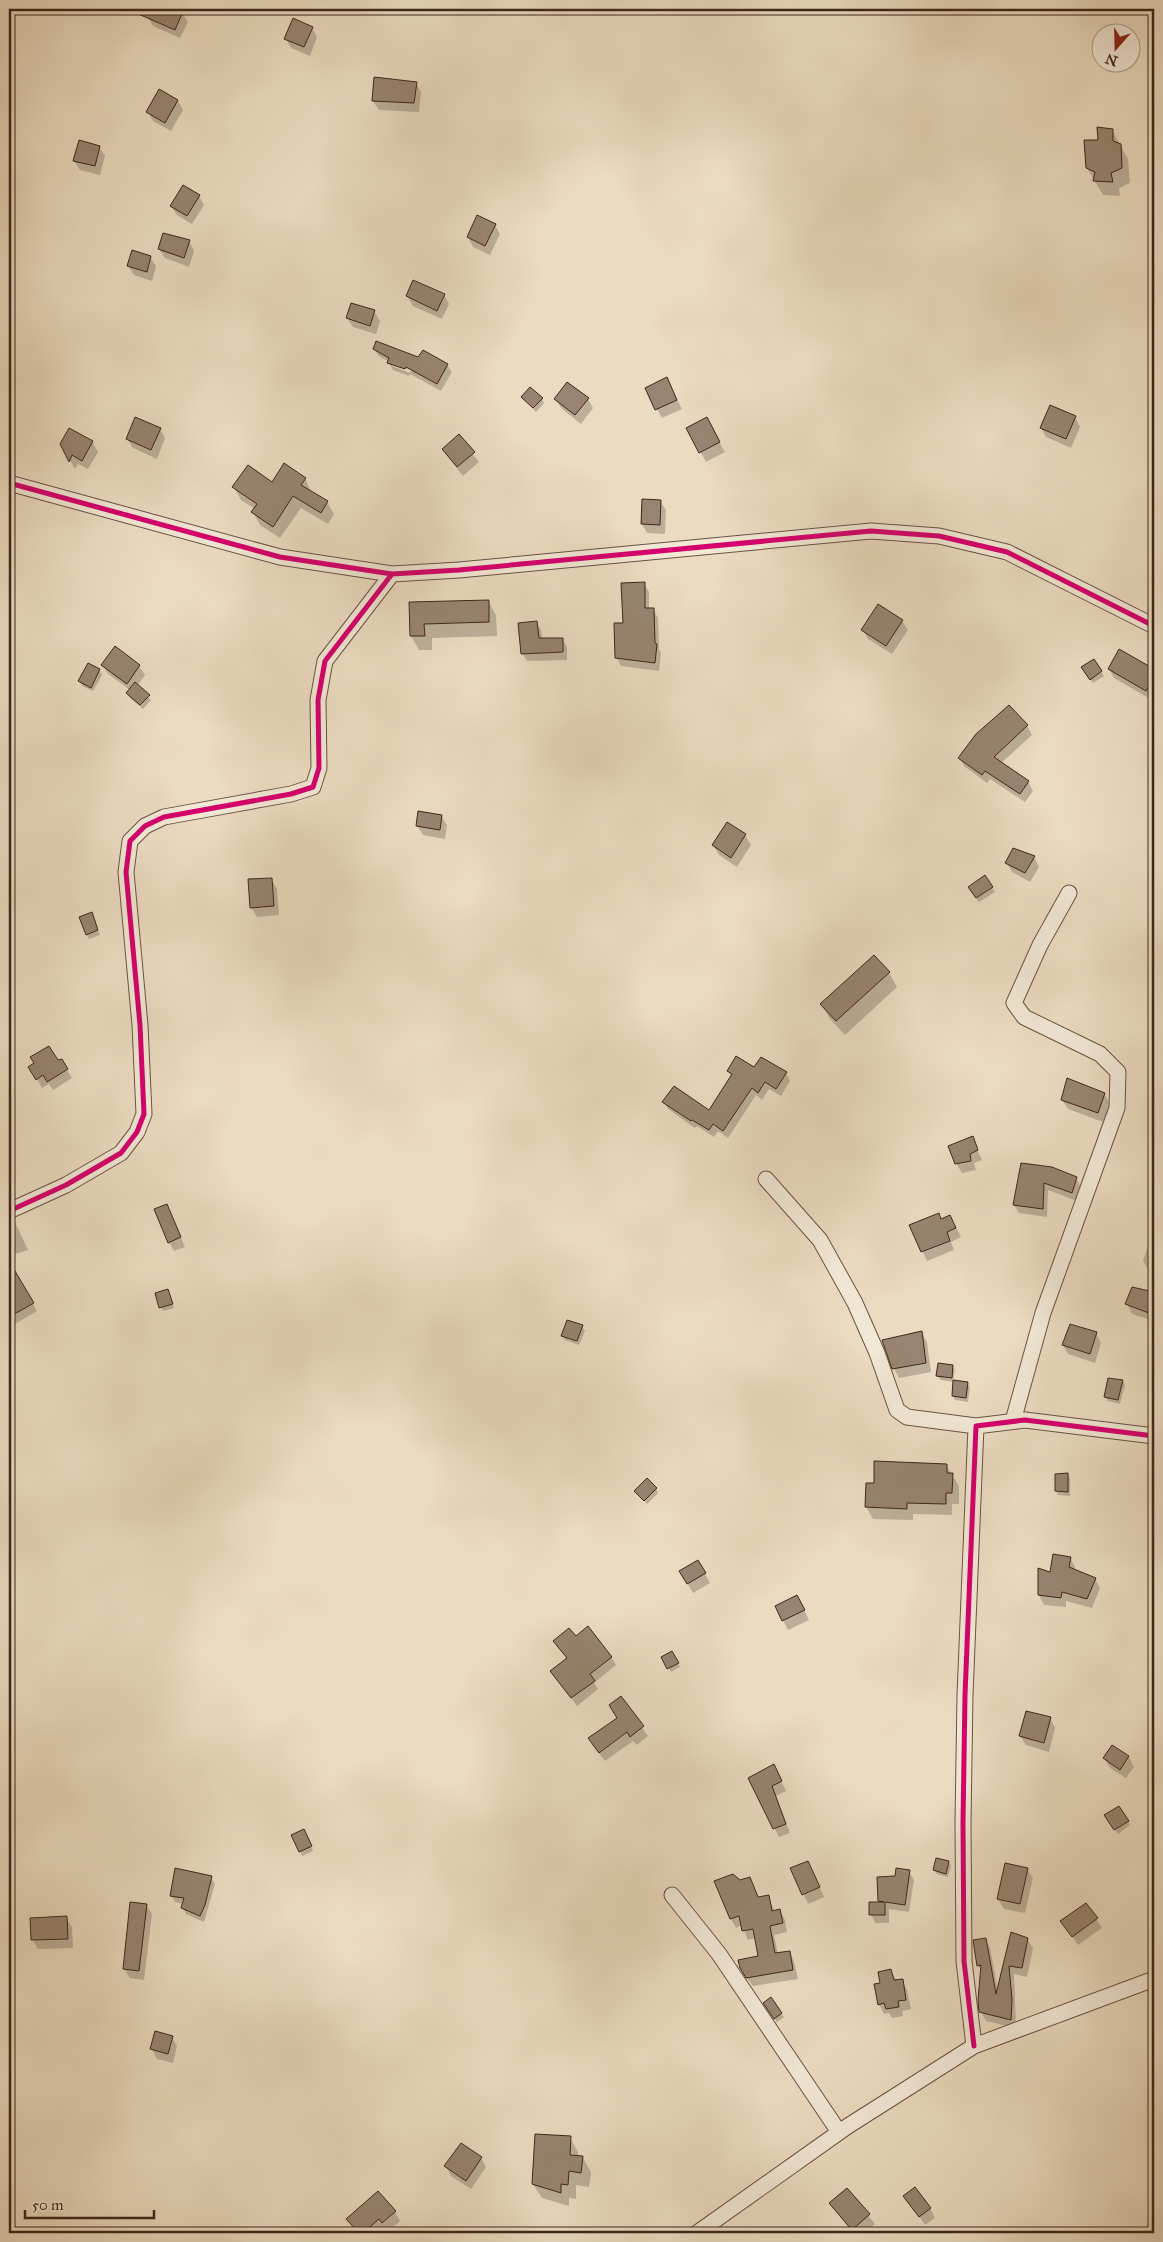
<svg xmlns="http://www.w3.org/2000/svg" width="1163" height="2242" font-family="'IM FELL Great Primer',serif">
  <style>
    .shadow { fill: #0003; fill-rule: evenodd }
    .building { fill: #988470; stroke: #3e251a }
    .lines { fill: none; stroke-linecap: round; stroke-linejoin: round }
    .minor-casing { stroke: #695244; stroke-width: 17 }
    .minor { stroke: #f2e8d6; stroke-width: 15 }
    .cycleway-casing { stroke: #f2e8d6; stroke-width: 8 }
    .cycleway { stroke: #d6006c; stroke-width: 5 }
  </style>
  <rect width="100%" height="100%" fill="#ebdbc0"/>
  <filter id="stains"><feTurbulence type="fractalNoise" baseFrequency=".004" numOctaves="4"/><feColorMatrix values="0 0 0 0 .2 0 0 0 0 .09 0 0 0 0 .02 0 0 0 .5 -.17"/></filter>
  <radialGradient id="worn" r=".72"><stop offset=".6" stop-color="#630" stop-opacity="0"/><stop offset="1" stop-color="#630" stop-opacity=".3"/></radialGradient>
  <path class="shadow" d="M151,9H174L182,13L188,22L180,38L153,26L148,17Z
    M312,28L317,37L310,56L291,48L286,39Z
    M416,83L421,92L419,112L379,110L373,101Z
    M178,101L183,110L171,131L153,121L148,112Z
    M1112,130L1128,159L1130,183L1119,188L1120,196L1103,195L1087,168L1099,142Z
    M99,147L105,156L100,175L80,170L74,161Z
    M199,196L204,205L192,224L177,215L171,206Z
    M495,225L500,234L490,255L473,247L468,237Z
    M189,241L194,251L189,267L165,258L159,249Z
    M150,257L156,266L152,281L134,275L128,266Z
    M444,295L449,304L442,319L413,306L407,296Z
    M374,311L380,321L376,334L353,327L347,318Z
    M374,349L447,365L452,372L441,391L410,374L409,376L393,370L389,362L379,356ZM392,363L411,370L410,373L392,366Z
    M671,388L682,409L662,418L657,409Z
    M522,397L542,399L544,403L536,412Z
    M556,399H588L593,408L581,424L561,408Z
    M1075,417L1080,427L1071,448L1046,437L1041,428Z
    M706,419L725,452L706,462L688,429Z
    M160,429L165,438L157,459L133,448L127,439Z
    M459,436L479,462L463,476L443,450Z
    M92,442L98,452L88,469L78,464L75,469L61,444Z
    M305,478L311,492L327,502L334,514L328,524L301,508L280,538L260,525L253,512L255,509L241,500L234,487Z
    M660,501L666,510L665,534L647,533L642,524Z
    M644,584L649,592V609H653L658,618L659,649L661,653L659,671L621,666L616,657L625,624Z
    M488,601L496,615L497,636L432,638V650H419L411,636L410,603Z
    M902,621L908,630L892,654L868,639L863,630Z
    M536,622L541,630L542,639H562L567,647V660L527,661L522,653Z
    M1120,651L1154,670V695L1152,700L1114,678L1109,669Z
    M1094,660L1104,676L1093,683L1085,672Z
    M103,665L139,666L145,675L137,686L151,700L143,709L130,698L128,693L130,690L108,674Z
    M99,670L102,675L93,691L82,686L80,681Z
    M1009,707L1027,726L1032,735L1001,763L1028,782L1033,791L1025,802L990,779L987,783L964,766L960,758Z
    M441,816L447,825L445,839L423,835L417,826Z
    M728,824L745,835L751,845L737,867L719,855L713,845Z
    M1034,857L1039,867L1030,882L1012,872L1007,863Z
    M985,877L995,892L979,902L972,892Z
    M271,879L277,889L279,915L257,917L251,907Z
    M93,918L100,935L89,939L87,935Z
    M889,973L897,987L845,1035L830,1019L822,1005Z
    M61,1060L72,1078L53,1090L49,1084L42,1088L30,1067Z
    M754,1069L786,1073L790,1081L781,1096L769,1089L762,1100L756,1095L728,1138L718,1131L714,1137L697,1126L695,1128L668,1109L664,1102L709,1112L732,1077L728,1071Z
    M1104,1094L1110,1103L1103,1122L1068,1109L1062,1100Z
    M972,1138L982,1160L974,1163L976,1170L962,1173L956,1163Z
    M1154,1140V1155L1150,1149Z
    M1022,1165L1076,1178L1081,1187L1077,1201L1048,1190L1047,1217L1019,1213L1014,1205Z
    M167,1206L185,1247L174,1251L169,1242Z
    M14,1220L28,1250L16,1254L9,1240V1222Z
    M911,1225H955L961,1237L951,1242L954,1250L927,1261Z
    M1154,1226V1271L1148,1269L1143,1261Z
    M9,1265L37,1311L15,1324L9,1313Z
    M1132,1288L1154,1294V1321L1132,1314L1127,1304Z
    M169,1294L174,1308L163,1311L161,1307Z
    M582,1326L585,1331L579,1345L565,1340L562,1335Z
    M922,1333L927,1342L931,1372L899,1378L894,1368Z
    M1096,1333L1101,1343L1095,1363L1068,1354L1063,1345Z
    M952,1366L955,1370L953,1381L967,1383L970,1387L968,1402L955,1400L953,1396L955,1382L940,1380L938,1376Z
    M1123,1381L1125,1385L1120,1404L1108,1401L1105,1397Z
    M9,1398L16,1409L9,1415Z
    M946,1465L959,1486V1504H952V1515L913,1514V1520L873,1519L866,1507L875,1484Z
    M1068,1474L1070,1478V1496L1058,1495L1056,1491Z
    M656,1488L658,1493L647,1504L636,1491Z
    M1070,1558L1075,1567V1570L1095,1579L1100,1588L1092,1608L1066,1601V1607L1044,1605L1039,1595V1569L1051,1573Z
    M698,1561L710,1583L693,1593L680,1571Z
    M802,1606L809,1620L788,1630L783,1620Z
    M575,1638L611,1657L616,1665L594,1683L598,1689L577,1706L552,1672L568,1659L560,1649Z
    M672,1652L680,1667L671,1672L663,1657Z
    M621,1698L648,1736L637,1745L633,1741L605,1761L595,1748L618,1718Z
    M1050,1718L1055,1728L1049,1752L1026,1745L1020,1736Z
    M1112,1747L1129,1757L1134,1767L1126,1778L1110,1768L1104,1758Z
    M778,1775L786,1791L776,1796L790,1833L779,1837L749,1778Z
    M1108,1820L1128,1821L1130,1825L1118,1834Z
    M293,1835H306L313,1851L302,1856Z
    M949,1862L951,1866L948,1877L937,1874L934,1870Z
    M792,1869L812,1871L824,1897L808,1904Z
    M1027,1869L1033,1878L1025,1913L1004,1909L998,1899Z
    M909,1872L914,1880L909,1912L889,1909V1923H875L871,1914L881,1903L879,1900L896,1877Z
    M211,1877L215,1884L204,1922L186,1914L183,1907L184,1904L175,1902L171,1895Z
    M749,1878L759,1898L768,1896L775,1912L780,1911L785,1920L787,1932L774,1935L778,1954L789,1952L794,1961L798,1979L753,1986L746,1977L759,1957L756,1938L748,1940L742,1925L736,1928L731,1919L740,1882Z
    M1086,1904L1102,1928L1078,1945L1062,1922Z
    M146,1905L152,1914L144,1980L130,1978L124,1969Z
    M66,1918L72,1927L73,1948L38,1949L33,1940Z
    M1012,1934L1027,1939L1033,1948L1027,1977L1014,1974L1016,2028L986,2021L981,2012L982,1972L978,1965L985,1939L990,1948L998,1991Z
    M891,1971L896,1980H902L907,1990L911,2009L902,2011L903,2016L892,2018L889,2013L884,2014L879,2004L882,1984Z
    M767,2008L781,2013L784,2017L777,2022Z
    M172,2037L177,2046L173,2063L157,2059L152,2049Z
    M570,2138L578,2152V2157L583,2158L591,2172L589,2187L576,2185V2199L569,2198V2206L542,2198L533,2184Z
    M481,2158L486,2167L471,2189L451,2176L446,2166Z
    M847,2190L875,2224L864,2233H853L830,2204Z
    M905,2196L930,2208L935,2218L925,2225Z
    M395,2212L400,2221L388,2232L385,2228L379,2233H357L348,2219Z"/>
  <path class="building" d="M127,9H184L175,30Z
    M293,18L313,27L304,47L284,39Z
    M374,77L417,82L414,103L372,101Z
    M159,89L178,100L165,123L146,112Z
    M1097,127L1113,129V141L1121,144L1122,168L1111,173L1113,182L1093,181L1095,172L1086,168L1084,140H1098Z
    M79,140L100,146L95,166L73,161Z
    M183,185L200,195L187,216L170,206Z
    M477,215L496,224L485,246L467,237Z
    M163,233L190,240L184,258L158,249Z
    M132,250L151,256L147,272L127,266Z
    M413,280L445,294L437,311L406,296Z
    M351,303L375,310L370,326L346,318Z
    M376,341L418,357L423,350L448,364L437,384L406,367L405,369L387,363L389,358L373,349Z
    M667,377L677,400L655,410L645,388Z
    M567,382L589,398L575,415L554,399Z
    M530,387L543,398L533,408L521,397Z
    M1050,405L1076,416L1066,439L1040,428Z
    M135,417L161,428L151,450L126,439Z
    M707,417L720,442L699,453L686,428Z
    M69,428L93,441L82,461L72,455L69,462L60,444Z
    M459,434L475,452L457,467L442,449Z
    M284,463L306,478L301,485L328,501L321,513L293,496L273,527L251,512L257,504L232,487L248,465L272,482Z
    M642,499L661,500L660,525L641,524Z
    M645,582V608H654L655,643L657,644L655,663L615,658L614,623H623L621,583Z
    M489,600V622L424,624L425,636H410L409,602Z
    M878,604L903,620L886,646L861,630Z
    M537,621L539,638H563V652L521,654L518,623Z
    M115,646L140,665L127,684L101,665Z
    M1119,649L1154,669V677L1146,691L1108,669Z
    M1094,659L1102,671L1090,680L1081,667Z
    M88,663L100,669L91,688L78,681Z
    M135,682L150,695L140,705L126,693Z
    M1009,705L1028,725L994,757L1029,781L1020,794L985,771L982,775L958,758L976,734Z
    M418,811L442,815L440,830L416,826Z
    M727,822L746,834L731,858L712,845Z
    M1013,848L1035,856L1025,873L1005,863Z
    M985,875L993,887L976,898L968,887Z
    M272,878L274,906L250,908L248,879Z
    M92,912L98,930L86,935L79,917Z
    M874,955L890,972L836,1021L820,1004Z
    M49,1046L58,1060L62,1059L68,1069L47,1082L43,1075L36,1080L28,1067L34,1063L30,1057Z
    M736,1056L754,1067L761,1057L787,1072L776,1089L765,1082L758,1093L752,1088L723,1131L713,1124L709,1130L692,1120L691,1121L662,1102L674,1086L709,1110L732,1074L727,1071Z
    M1067,1078L1105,1093L1098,1113L1061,1100Z
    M973,1136L978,1150L970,1154L971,1161L955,1164L948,1146Z
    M1021,1163L1052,1167L1077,1177L1072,1193L1044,1183L1043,1209L1013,1205Z
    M167,1204L181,1237L168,1243L154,1209Z
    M939,1213L941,1219L950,1215L956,1228L947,1232L950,1241L921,1252L909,1225Z
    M9,1261L34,1303L9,1317Z
    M1132,1287L1154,1292V1315L1125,1304Z
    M168,1289L173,1304L159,1308L155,1293Z
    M567,1320L583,1325L577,1341L561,1336Z
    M1070,1324L1097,1332L1090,1354L1062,1345Z
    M922,1331L926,1363L892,1369L882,1340Z
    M938,1363L953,1365L952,1378L936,1376Z
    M1108,1378L1123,1380L1118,1400L1104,1397Z
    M953,1380L968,1382L966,1398L952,1396Z
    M874,1461L947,1464V1473H953L952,1493H946V1504L907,1503V1509L865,1507L866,1483H874Z
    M1068,1473V1492L1055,1491V1474Z
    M647,1478L657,1488L644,1501L634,1491Z
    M1053,1554L1071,1557L1069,1567L1096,1578L1087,1599L1062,1592L1061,1598L1038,1595V1568L1050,1572Z
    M698,1560L706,1573L687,1584L679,1571Z
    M797,1595L805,1610L782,1621L775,1606Z
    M588,1626L612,1657L590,1674L595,1681L571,1698L550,1671L567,1658L553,1641L569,1628L576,1636Z
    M672,1651L679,1663L667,1669L661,1657Z
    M621,1696L644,1726L630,1737L627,1732L599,1753L588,1738L617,1718L609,1705Z
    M1026,1711L1051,1717L1044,1743L1019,1736Z
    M1112,1745L1129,1756L1120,1770L1103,1758Z
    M774,1764L782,1781L772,1786L786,1824L773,1829L748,1778Z
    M1119,1806L1129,1821L1114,1830L1104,1815Z
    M304,1829L312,1846L299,1852L291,1835Z
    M936,1858L949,1861L946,1874L933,1870Z
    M808,1861L820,1887L802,1895L790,1868Z
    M1005,1863L1028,1868L1020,1904L997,1899Z
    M175,1868L212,1876L205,1905L200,1916L181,1908L184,1898L170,1896Z
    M896,1868L910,1870L905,1905L885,1902V1915H869V1902H884L878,1901L877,1877L895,1876Z
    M733,1874L740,1880L750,1877L758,1897L769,1895L772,1911L780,1909L783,1923L770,1926L775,1953L790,1951L793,1970L746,1978L740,1968L738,1960L758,1956L753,1929L742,1931L739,1916L730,1919L714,1881Z
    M130,1902L147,1904L139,1971L123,1969Z
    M1086,1903L1098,1918L1072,1937L1060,1921Z
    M67,1916L68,1939L31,1940L30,1918Z
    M1011,1932L1028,1938L1022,1968L1009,1966L1012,2000L1011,2020L979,2012L978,2000L981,1965L977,1966L973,1940L986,1938L996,1994Z
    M891,1969L894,1980L903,1979L906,2000L898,2001L899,2007L886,2009L884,2003L878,2005L874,1984L880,1983L878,1972Z
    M771,1997L782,2013L774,2019L763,2003Z
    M155,2031L173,2036L168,2054L150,2049Z
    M535,2134L571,2136L570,2155L583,2156L581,2173L569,2171L568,2185L561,2184V2193L532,2184Z
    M461,2143L482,2157L466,2181L444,2166Z
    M915,2187L931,2208L919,2217L903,2196Z
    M847,2188L870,2214L852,2230L829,2203Z
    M378,2191L396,2211L382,2223L379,2219L363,2233H359L346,2219Z"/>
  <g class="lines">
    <g class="minor-casing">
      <path id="minor" d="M9,483L280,557L392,574L459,570L871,531L939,536L1007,552L1154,626
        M766,1179L820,1240L855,1303L877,1353L897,1410L907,1417L976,1426
        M9,1211L66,1185L121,1153L137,1132L144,1114L140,1025L126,872L130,841L145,826L164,817L291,794L313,787L319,768L318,700L325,661L392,574
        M1013,1421L1043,1313L1117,1108L1118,1072L1100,1054L1024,1017L1014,1003L1040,945L1069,893
        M672,1895L719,1954L839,2132
        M974,2046L964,1961L963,1823L965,1695L976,1426L1025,1420L1154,1436
        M697,2233L848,2126L974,2046L1154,1979"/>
    </g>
    <use href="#minor" class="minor"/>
    <g class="cycleway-casing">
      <path id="cycleway" d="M9,483L280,557L392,574L459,570L871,531L939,536L1007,552L1154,626
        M9,1211L66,1185L121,1153L137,1132L144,1114L140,1025L126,872L130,841L145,826L164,817L291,794L313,787L319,768L318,700L325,661L392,574
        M974,2046L964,1961L963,1823L965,1695L976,1426L1025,1420L1154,1436"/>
    </g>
    <use href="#cycleway" class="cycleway"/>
  </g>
  <rect width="1163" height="2242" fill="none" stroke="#ebdbc0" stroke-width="30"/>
  <rect x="10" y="10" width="1143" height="2222" fill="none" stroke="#3e251a" stroke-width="2.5"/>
  <rect x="15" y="15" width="1133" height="2212" fill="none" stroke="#3e251a"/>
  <g transform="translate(1116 48) rotate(200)"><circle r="24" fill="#f2e8d6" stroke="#aa9a8b"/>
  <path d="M0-4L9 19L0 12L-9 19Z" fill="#8f2418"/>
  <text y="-8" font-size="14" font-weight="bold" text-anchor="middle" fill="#3e251a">N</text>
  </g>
  <path d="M25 2210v8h129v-8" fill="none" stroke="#3e251a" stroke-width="2.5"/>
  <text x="32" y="2210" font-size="15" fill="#3e251a" stroke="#f2e8d6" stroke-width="4" paint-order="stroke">50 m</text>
  <rect width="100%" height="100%" filter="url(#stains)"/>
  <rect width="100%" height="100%" fill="url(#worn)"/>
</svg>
